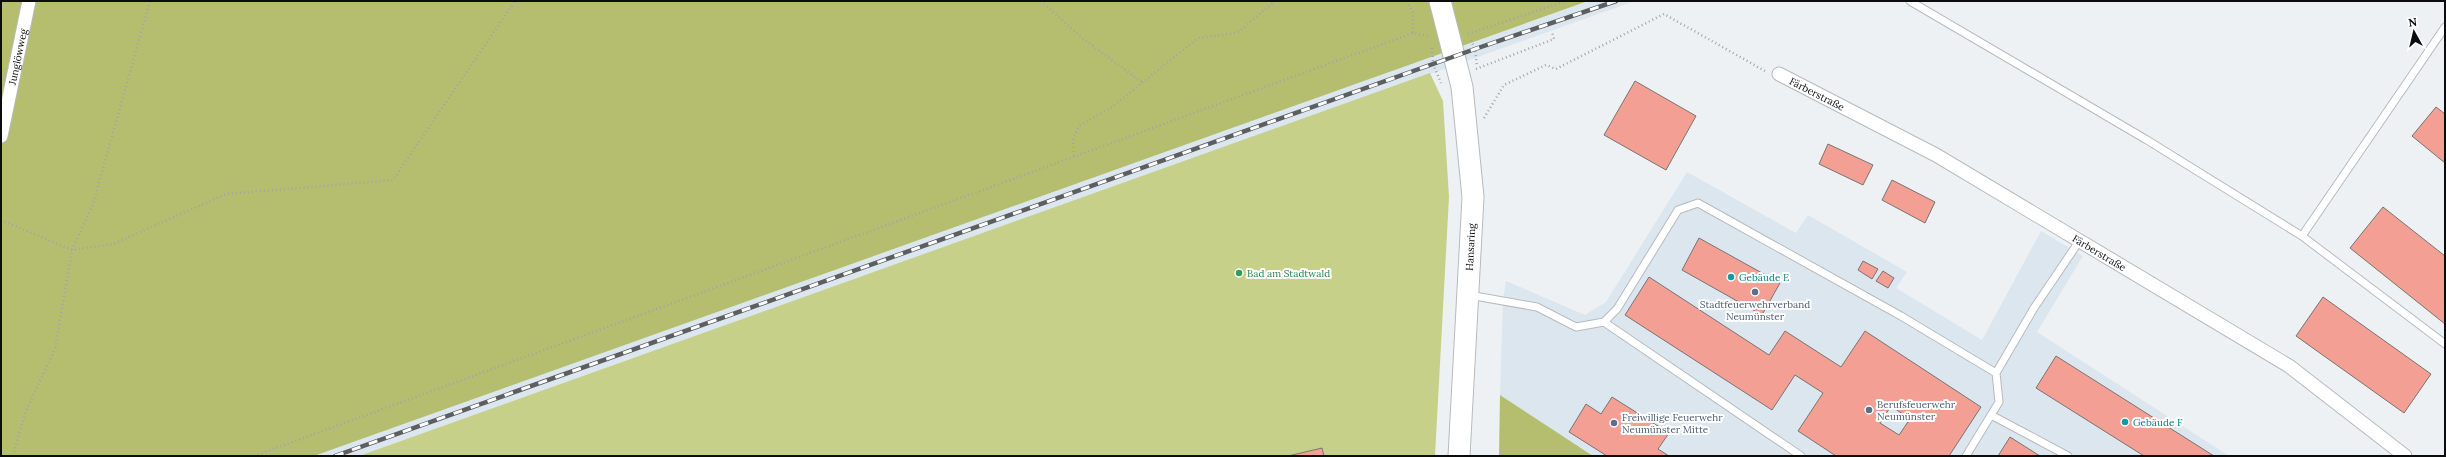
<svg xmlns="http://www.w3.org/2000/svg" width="2446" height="457" font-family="Lora,serif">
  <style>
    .built { fill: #dce6ef }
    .green { fill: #c7d088 }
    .forest { fill: #b5be6f }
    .building { fill: #f39f93; stroke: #797473; fill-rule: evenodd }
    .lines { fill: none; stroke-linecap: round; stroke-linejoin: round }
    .lane-casing { stroke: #b7bbbe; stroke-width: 9 }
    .street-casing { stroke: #b7bbbe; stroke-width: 15 }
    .primary-casing { stroke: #b7bbbe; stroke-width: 23 }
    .path { stroke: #a2a5a8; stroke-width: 2.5; stroke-dasharray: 1 3; stroke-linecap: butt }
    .lane { stroke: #fff; stroke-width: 7 }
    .street { stroke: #fff; stroke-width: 13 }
    .primary { stroke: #fff; stroke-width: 21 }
    .rail-casing { stroke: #5c5e60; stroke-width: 4.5 }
    .rail { stroke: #fff; stroke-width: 3; stroke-dasharray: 9; stroke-linecap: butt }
    .leisure-dot { fill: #2e9e5b; stroke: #fff; stroke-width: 1.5 }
    .culture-dot { fill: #0f9aa8; stroke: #fff; stroke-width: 1.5 }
    .service-dot { fill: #5c6f8a; stroke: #fff; stroke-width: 1.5 }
    .labels { text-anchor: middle; stroke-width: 4; stroke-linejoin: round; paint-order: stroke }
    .street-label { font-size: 10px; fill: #0b0c0d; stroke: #fff }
    .leisure-label { font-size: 10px; fill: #27864d; stroke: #fff; text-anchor: start }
    .culture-label { font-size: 10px; fill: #0d838f; stroke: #fff; text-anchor: start }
    .service-label { font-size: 10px; fill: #4e5e75; stroke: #fff; text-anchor: start }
  </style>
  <rect width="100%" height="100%" fill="#edf1f4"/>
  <path class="built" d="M1588,1H1635L359,456H314Z
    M1687,172L1796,233L1808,215L1907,272L1896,288L1982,340L2041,231L2083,256L2037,332L2229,456H1593L1500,395L1503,300L1506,281L1585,315L1606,302Z"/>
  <path class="green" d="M1430,73L1443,101L1449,197L1435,456H359Z"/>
  <path class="forest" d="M1,1H1588L314,456H1Z
    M1500,395L1593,456H1499Z"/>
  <path class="building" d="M1635,81L1696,116L1666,170L1604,135Z
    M2436,107L2445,114V163L2412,136Z
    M1828,144L1873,165L1863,185L1819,164Z
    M1892,180L1935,202L1925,223L1882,200Z
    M2383,207L2445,256V324L2350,248Z
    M1699,238L1780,283L1762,315L1682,270Z
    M1863,261L1878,269L1872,279L1858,270Z
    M1883,271L1894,278L1888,288L1876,281Z
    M1649,277L1769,355L1785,331L1841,367L1865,331L1981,407L1949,456H1836L1798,431L1823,393L1795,375L1772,410L1625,315ZM1891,406L1910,419L1899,435L1880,423Z
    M2323,297L2431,374L2404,413L2296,336Z
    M2056,356L2214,456H2144L2036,388Z
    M1612,397L1669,433L1658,449L1669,456H1607L1569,432L1586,404L1601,414Z
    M2010,437L2040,456H1998Z
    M1322,448L1324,456H1288Z"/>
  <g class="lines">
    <g class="lane-casing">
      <path id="lane" d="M1910,1L2147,140L2302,236L2445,27
        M2302,236L2445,344
        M1469,295L1537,307L1576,327L1604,322L1801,456
        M1604,322L1617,309L1678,210L1698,203L1901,316L1996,373
        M1991,415L2068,456
        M1966,456L1999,402L1996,373L2034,308L2080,240"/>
    </g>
    <g class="street-casing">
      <g id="street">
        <path id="s1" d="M1779,74L1936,155L2289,366L2405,456"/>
        <path id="s2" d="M1,136L29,1"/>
      </g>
    </g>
    <g class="primary-casing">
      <path id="primary" d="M1440,1L1462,87L1473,197L1459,456"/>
    </g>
    <path class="path" d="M1041,1L1082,38L1143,83
      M1407,1L1413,13V33
      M1468,34L1566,1
      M1471,40L1475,49L1477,67
      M1432,48L1433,64L1441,83
      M1476,69L1554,39L1552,32
      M1484,118L1504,85L1546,65L1556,69L1664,14L1765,71
      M1074,156L1073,140L1079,126L1112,107L1198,38L1237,33L1275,1
      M1,220L72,250L113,244L226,194L393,180L515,1
      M13,456L25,413L55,349L72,250L93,204L150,1
      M254,456L1413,33L1430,36"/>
    <use href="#lane" class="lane"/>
    <use href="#street" class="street"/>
    <use href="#primary" class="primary"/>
    <g class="rail-casing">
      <path id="rail" d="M335,456L1475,49L1616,1"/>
    </g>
    <use href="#rail" class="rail"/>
  </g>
  <circle class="leisure-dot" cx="1239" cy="273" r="4"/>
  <g class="culture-dot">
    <circle cx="1731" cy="277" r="4"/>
    <circle cx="2125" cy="422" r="4"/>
  </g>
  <g class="service-dot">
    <circle cx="1755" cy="292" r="4"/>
    <circle cx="1869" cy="410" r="4"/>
    <circle cx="1614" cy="423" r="4"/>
  </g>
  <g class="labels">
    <g class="street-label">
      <text dy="4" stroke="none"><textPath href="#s2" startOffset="81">Junglöwweg</textPath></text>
      <text dy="4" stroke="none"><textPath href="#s1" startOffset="43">Färberstraße</textPath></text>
      <text transform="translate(1470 247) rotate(-87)" y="4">Hansaring</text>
      <text dy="4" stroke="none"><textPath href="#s1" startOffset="367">Färberstraße</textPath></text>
    </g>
    <g class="leisure-label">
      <text x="1247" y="277">Bad am Stadtwald</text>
    </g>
    <g class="culture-label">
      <text x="1739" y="281">Gebäude E</text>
      <text x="2133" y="426">Gebäude F</text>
    </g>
    <g class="service-label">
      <text x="1755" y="308" text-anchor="middle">Stadtfeuerwehrverband<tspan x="1755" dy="12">Neumünster</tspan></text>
      <text x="1877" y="408">Berufsfeuerwehr<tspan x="1877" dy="12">Neumünster</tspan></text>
      <text x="1622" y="421">Freiwillige Feuerwehr<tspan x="1622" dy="12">Neumünster Mitte</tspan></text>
    </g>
  </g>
  <rect width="2446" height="457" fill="none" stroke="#0b0c0d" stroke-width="4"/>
  <g transform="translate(2414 32) rotate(352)" stroke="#ffffff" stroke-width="3" paint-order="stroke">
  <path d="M0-3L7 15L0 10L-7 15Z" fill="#0b0c0d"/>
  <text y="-6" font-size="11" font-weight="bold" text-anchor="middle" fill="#0b0c0d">N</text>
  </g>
</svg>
